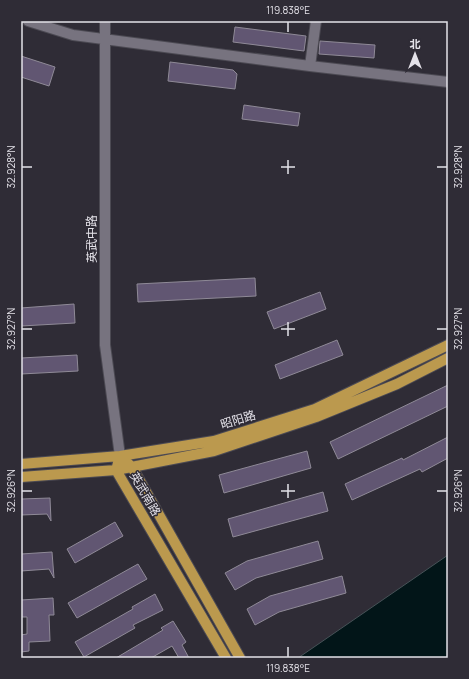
<svg xmlns="http://www.w3.org/2000/svg" width="469" height="679" font-family="Manrope,'Noto Sans SC',sans-serif">
  <style>
    .water { fill: #021518; stroke: #465257 }
    .building { fill: #615672; stroke: #8f8a97 }
    .lines { fill: none; stroke-linecap: round; stroke-linejoin: round }
    .minor-casing { stroke: #4c4a53; stroke-width: 12 }
    .major-casing { stroke: #4c4a53; stroke-width: 12 }
    .minor { stroke: #77737f; stroke-width: 10 }
    .major { stroke: #bb994e; stroke-width: 10 }
    .ticks { fill: none; stroke: #e4e2e9; stroke-width: 1.5 }
    .labels { text-anchor: middle; stroke-width: 3; stroke-linejoin: round; paint-order: stroke }
    .street-label { font-size: 12px; fill: #e4e2e9; stroke: #2f2c36 }
    .neatline { fill: none; stroke: #e4e2e9; stroke-width: 1.5 }
    .ticks-label { font-size: 10px; text-anchor: middle; fill: #e4e2e9 }
  </style>
  <rect width="100%" height="100%" fill="#2f2c36"/>
  <path class="water" d="M448,555V658H298Z"/>
  <path class="building" d="M235,27L306,36L304,51L233,42Z
    M320,41L375,45L374,58L319,54Z
    M21,56L55,67L49,86L21,77Z
    M170,62L233,70L237,74L235,89L168,81Z
    M244,105L300,113L298,126L242,119Z
    M255,278L256,296L138,302L137,284Z
    M320,292L326,309L274,329L267,312Z
    M74,304L75,323L21,326V308Z
    M337,340L343,355L280,379L275,365Z
    M77,355L78,371L21,374V358Z
    M448,385V406L338,459L330,442Z
    M448,437V458L422,472L420,469L352,500L345,484L402,458L403,460Z
    M307,451L311,468L224,493L219,475Z
    M323,492L328,511L233,537L228,519Z
    M50,498L51,521L47,514L21,515V499Z
    M115,522L123,536L75,563L67,549Z
    M318,541L323,559L256,578L235,590L225,573L247,561Z
    M52,552L54,578L49,569L21,571V554Z
    M138,564L147,579L77,618L68,603Z
    M342,576L346,593L279,612L255,625L247,609L270,596Z
    M155,594L163,610L133,625L135,628L84,657L75,642L133,609L132,607Z
    M53,598L54,615H49L50,641L29,642V651L21,652V635L27,634V617H21V600Z
    M173,621L186,642L182,645L189,658H179L172,646L151,658H116L163,630L161,628Z"/>
  <g class="lines">
    <g class="minor-casing">
      <path id="minor" d="M28,21L73,35L310,66L448,82
        M105,21V345L120,456
        M310,66L316,21"/>
    </g>
    <g class="major-casing">
      <path id="major" d="M21,464L120,456L214,441L315,409L448,345
        M21,477L116,470L214,451L316,417L397,384L448,358
        M226,658L116,470L120,456L132,467L240,658"/>
    </g>
    <use href="#minor" class="minor"/>
    <use href="#major" class="major"/>
  </g>
  <path class="ticks" d="M288,22V32M288,160V174M22,167H32M281,167H295M437,167H447M288,322V336M22,329H32M281,329H295M437,329H447M288,484V498M22,491H32M281,491H295M437,491H447M288,647V657"/>
  <g class="labels">
    <g class="street-label">
      <text transform="translate(92 239) rotate(-90)" y="4">英武中路</text>
      <text transform="translate(238 420) rotate(-17)" y="4">昭阳路</text>
      <text transform="translate(145 494) rotate(60)" y="4">英武南路</text>
    </g>
  </g>
  <rect width="469" height="679" fill="none" stroke="#2f2c36" stroke-width="44"/>
  <g transform="translate(415 54)" stroke="#2f2c36" stroke-width="3" paint-order="stroke">
  <path d="M0-3L7 15L0 10L-7 15Z" fill="#e4e2e9"/>
  <text y="-6" font-size="11" font-weight="bold" text-anchor="middle" fill="#e4e2e9">北</text>
  </g>
  <rect x="22" y="22" width="425" height="635" class="neatline"/>
  <g class="ticks-label">
    <text x="288" y="14">119.838°E</text>
    <text transform="translate(11 167) rotate(-90)" y="4">32.928°N</text>
    <text transform="translate(458 167) rotate(-90)" y="4">32.928°N</text>
    <text transform="translate(11 329) rotate(-90)" y="4">32.927°N</text>
    <text transform="translate(458 329) rotate(-90)" y="4">32.927°N</text>
    <text transform="translate(11 491) rotate(-90)" y="4">32.926°N</text>
    <text transform="translate(458 491) rotate(-90)" y="4">32.926°N</text>
    <text x="288" y="672">119.838°E</text>
  </g>
</svg>
